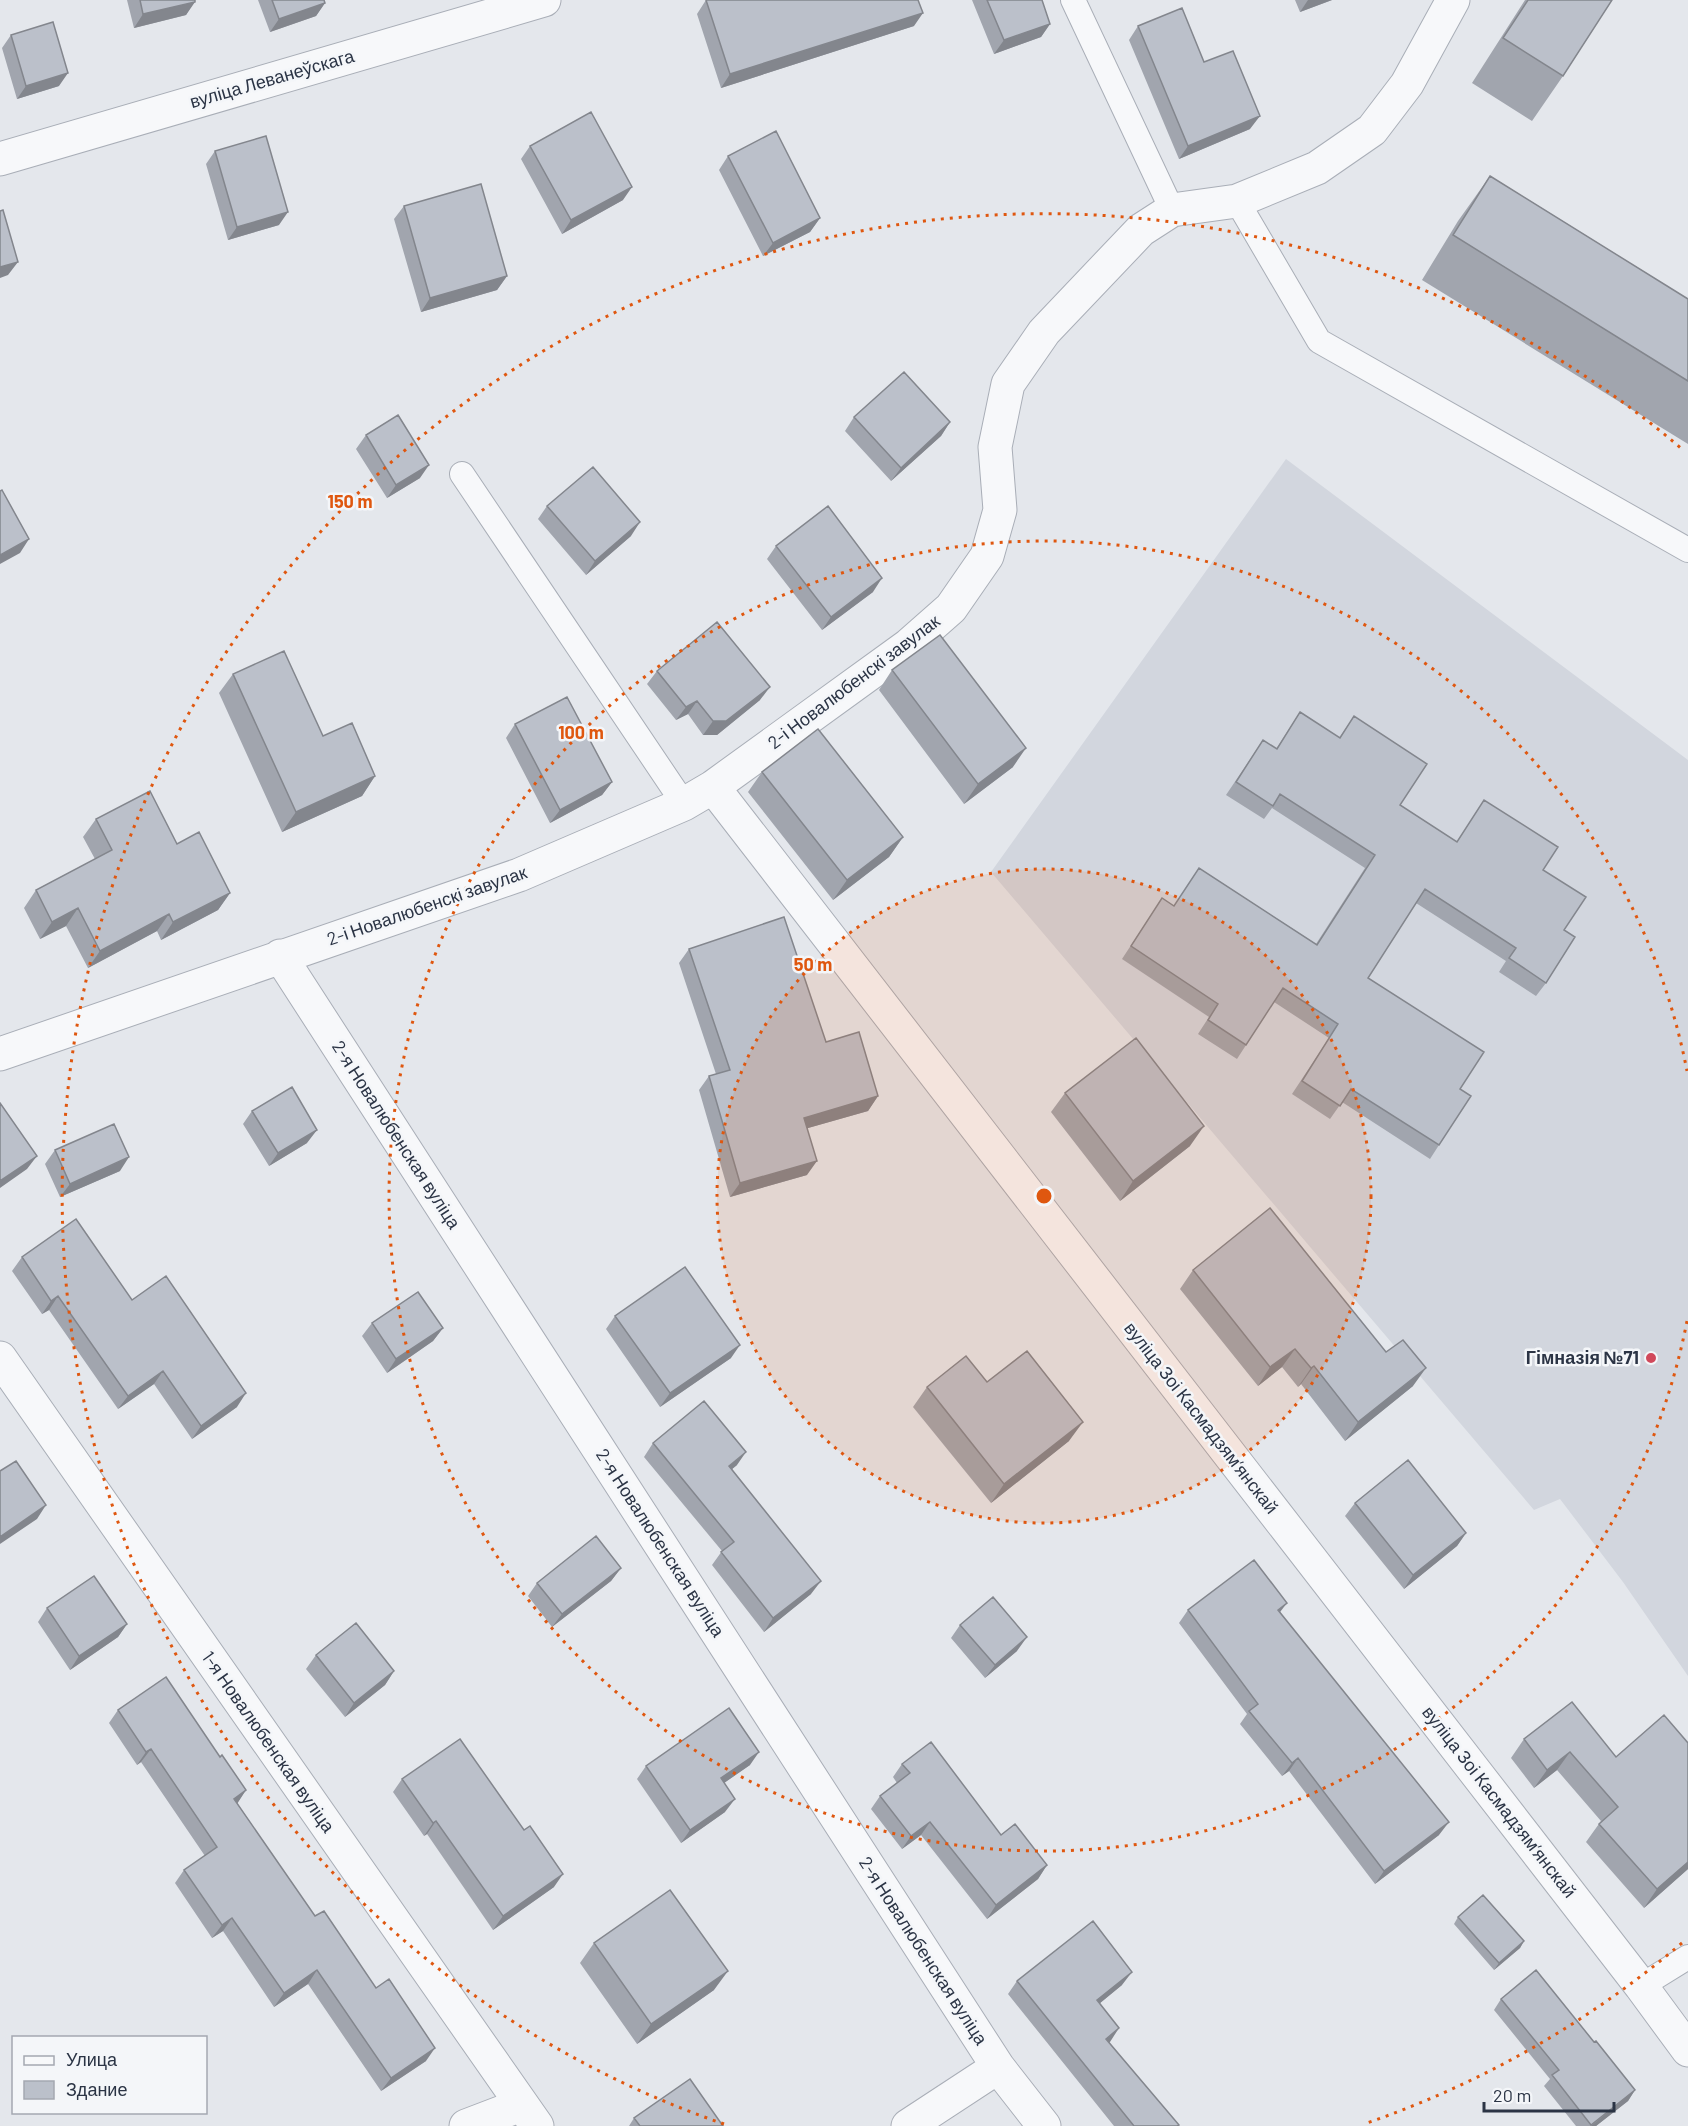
<svg xmlns="http://www.w3.org/2000/svg" width="1688" height="2126" font-family="Barlow,sans-serif">
  <style>
    .built { fill: #d2d6de }
    .lines { fill: none; stroke-linecap: round; stroke-linejoin: round }
    .lane-casing { stroke: #a9aeb7; stroke-width: 26 }
    .street-casing { stroke: #a9aeb7; stroke-width: 35 }
    .lane { stroke: #f7f8fa; stroke-width: 24 }
    .street { stroke: #f7f8fa; stroke-width: 33 }
    .wall { fill: #a1a5ae }
    .shaded-wall { fill: #83868d }
    .building { fill: #bbc0ca; stroke: #83868d; stroke-width: 1.5 }
    .ring { fill: none; stroke: #df570f; stroke-width: 3; stroke-dasharray: 3 6 }
    .poi-dot { fill: #d1495b; stroke: #f4f6f9; stroke-width: 2 }
    .labels { text-anchor: middle; stroke-width: 5; stroke-linejoin: round; paint-order: stroke }
    .street-label { font-size: 18px; fill: #2b3445; stroke: #f4f6f9 }
    .poi-label { font-size: 18px; font-weight: bold; fill: #2b3445; stroke: #f4f6f9; text-anchor: end }
    .centre { fill: #df570f; stroke: #f4f6f9; stroke-width: 3 }
    .ring-label { font-size: 18px; text-anchor: middle; font-weight: bold; fill: #df570f; stroke: #f4f6f9; stroke-width: 5; stroke-linejoin: round; paint-order: stroke }
  </style>
  <rect width="100%" height="100%" fill="#e4e7ec"/>
  <path class="built" d="M1286,459L1688,760V1676L1623,1582L1560,1499L1534,1510L991,872Z"/>
  <g class="lines">
    <g class="lane-casing">
      <path id="lane" d="M1073,0L1172,210
        M1237,201L1319,341L1688,550
        M462,474L684,804
        M1641,1986L1688,1957"/>
    </g>
    <g class="street-casing">
      <path id="street" d="M0,159L544,0
        M713,787L1641,1986L1688,2050
        M280,956L998,2067L1044,2126
        M0,1054L519,875L684,804L713,787L909,645L951,608L987,556L1000,510L995,447L1008,384L1044,332L1141,230L1172,210L1237,201L1317,168L1372,130L1407,84L1453,0
        M0,1358L537,2126
        M466,2126L521,2105
        M908,2126L998,2067"/>
    </g>
    <use href="#lane" class="lane"/>
    <use href="#street" class="street"/>
  </g>
  <path class="wall" d="M127,0H195L186,15L134,28Z
    M258,0H324L325,3L316,16L270,32Z
    M706,0L914,26L721,88L697,14Z
    M972,0H1042L1050,24L1041,37L994,54Z
    M1295,0H1332L1300,12Z
    M1525,0H1612L1563,76L1532,121L1472,83Z
    M1138,26L1204,62L1250,129L1179,159L1129,40Z
    M11,35L59,86L17,99L2,48Z
    M530,146L623,200L562,234L521,159Z
    M215,151L279,225L228,240L206,164Z
    M728,156L820,218L810,232L763,256L719,170Z
    M1490,176L1688,299V444L1422,280L1458,221Z
    M404,206L507,276L497,290L421,312L394,219Z
    M854,417L950,422L941,436L891,481L845,431Z
    M366,435L420,478L387,498L356,449Z
    M547,506L631,536L586,575L538,519Z
    M776,546L873,592L822,630L767,559Z
    M892,670L1013,767L964,804L879,690Z
    M657,671L760,700L717,735H703L688,714L676,720L647,684Z
    M233,674L323,736L375,776L362,796L282,832L219,693Z
    M1300,712L1339,738L1354,716L1400,805L1457,842L1484,800L1543,870L1564,930L1546,983L1536,996L1499,972L1506,961L1416,903L1368,978L1460,1089L1439,1145L1430,1159L1342,1102L1330,1119L1292,1094L1329,1038L1274,1002L1237,1059L1198,1034L1209,1017L1122,959L1162,898L1174,906L1199,868L1316,944L1365,868L1272,808L1264,819L1226,795L1263,740L1276,749Z
    M515,724L612,782L602,795L550,823L506,738Z
    M762,772L903,837L889,857L833,900L748,792Z
    M96,819L177,844L230,893L218,910L161,940L157,931L88,968L66,926L40,939L24,908L36,890L95,859L83,837Z
    M689,949L826,1042L878,1096L868,1111L808,1128L807,1175L730,1197L699,1090L709,1076L716,1074L679,963Z
    M1065,1093L1190,1146L1120,1201L1051,1112Z
    M252,1111L307,1143L269,1166L243,1124Z
    M55,1150L120,1171L60,1197L45,1164Z
    M22,1257L132,1300L237,1407L192,1439L154,1384L118,1409L49,1310L42,1314L12,1271Z
    M1193,1270L1413,1386L1345,1441L1301,1384L1298,1387L1282,1367L1258,1386L1180,1289Z
    M615,1316L731,1358L660,1407L606,1329Z
    M372,1323L443,1328L433,1341L387,1373L362,1336Z
    M987,1382L1069,1441L991,1503L913,1407L927,1387Z
    M653,1443L737,1465L732,1469L811,1594L764,1632L712,1565L722,1551L644,1457Z
    M1355,1503L1466,1533L1457,1546L1404,1589L1345,1516Z
    M621,1568L611,1581L552,1627L528,1596L537,1583Z
    M47,1608L127,1624L118,1637L70,1670L38,1622Z
    M1188,1610L1280,1612L1439,1835L1375,1884L1289,1771L1282,1776L1240,1724L1247,1714L1179,1623Z
    M960,1625L1017,1651L985,1678L951,1638Z
    M316,1655L394,1671L385,1685L345,1717L306,1669Z
    M1572,1702L1688,1869L1644,1908L1586,1842L1601,1821L1557,1770L1534,1788L1511,1758L1524,1739Z
    M118,1710L220,1757L246,1790L237,1803L315,1916L426,2061L381,2091L308,1984L274,2007L223,1931L212,1938L175,1883L184,1870L205,1856L141,1762L137,1765L109,1723Z
    M902,1764L1001,1835L1047,1865L1038,1879L987,1919L921,1835L902,1849L871,1809L880,1796L897,1783L893,1777Z
    M750,1765L724,1783L725,1812L681,1843L637,1779L646,1766Z
    M402,1779L554,1887L493,1930L427,1834L424,1836L393,1792Z
    M1458,1917L1524,1941L1520,1948L1494,1970L1454,1924Z
    M594,1943L714,1990L637,2044L580,1963Z
    M1017,1981L1122,1985L1100,2003L1109,2042L1178,2126H1114L1008,1994Z
    M1501,1999L1594,2042L1635,2090L1628,2101L1596,2126H1576L1544,2086L1550,2079L1494,2010Z
    M634,2118L723,2126H629Z"/>
  <path class="shaded-wall" d="M1308,0H1332L1300,12Z
    M195,2L186,15L134,28L143,14Z
    M325,3L316,16L270,32L279,19Z
    M923,13L914,26L721,88L730,74Z
    M1050,24L1041,37L994,54L1004,40Z
    M68,73L59,86L17,99L26,86Z
    M1260,116L1250,129L1179,159L1188,146Z
    M632,187L623,200L562,234L571,220Z
    M288,212L279,225L228,240L237,227Z
    M820,218L810,232L763,256L773,243Z
    M18,262L8,275L0,278V267Z
    M507,276L497,290L421,312L430,298Z
    M950,422L941,436L891,481L901,468Z
    M429,465L420,478L387,498L396,485Z
    M640,522L631,536L586,575L595,561Z
    M29,539L20,553L0,564V555Z
    M882,578L873,592L822,630L831,617Z
    M770,687L760,700L717,735H703L713,721Z
    M697,701L688,714L676,720L686,707Z
    M1026,748L1013,767L964,804L978,784Z
    M375,776L362,796L282,832L296,812Z
    M612,782L602,795L550,823L560,810Z
    M903,837L889,857L833,900L847,880Z
    M230,893L218,910L161,940L173,922Z
    M78,908L66,926L40,939L52,922Z
    M169,914L157,931L88,968L100,951Z
    M878,1096L868,1111L794,1132L804,1118Z
    M1204,1126L1190,1146L1120,1201L1133,1181Z
    M317,1130L307,1143L269,1166L278,1153Z
    M37,1156L27,1169L0,1188V1181Z
    M129,1157L120,1171L60,1197L70,1184Z
    M817,1161L807,1175L730,1197L740,1183Z
    M58,1296L49,1310L42,1314L51,1301Z
    M443,1328L433,1341L387,1373L396,1359Z
    M740,1345L731,1358L660,1407L670,1393Z
    M1295,1349L1282,1367L1258,1386L1270,1367Z
    M1314,1366L1301,1384L1298,1387L1311,1368Z
    M1426,1368L1413,1386L1345,1441L1358,1422Z
    M163,1371L154,1384L118,1409L128,1396Z
    M246,1393L237,1407L192,1439L201,1426Z
    M1083,1422L1069,1441L991,1503L1004,1484Z
    M746,1452L737,1465L720,1479L729,1466Z
    M46,1505L37,1519L0,1544V1537Z
    M1466,1533L1457,1546L1404,1589L1413,1575Z
    M621,1568L611,1581L552,1627L562,1614Z
    M821,1581L811,1594L764,1632L773,1618Z
    M1287,1603L1277,1616L1278,1610Z
    M127,1624L118,1637L70,1670L79,1656Z
    M1027,1637L1017,1651L985,1678L995,1665Z
    M394,1671L385,1685L345,1717L354,1703Z
    M151,1749L141,1762L137,1765L146,1752Z
    M759,1752L750,1765L711,1792L721,1778Z
    M1570,1752L1557,1770L1534,1788L1547,1770Z
    M1298,1758L1289,1771L1282,1776L1292,1763Z
    M246,1790L237,1804L234,1799Z
    M735,1799L725,1812L681,1843L690,1830Z
    M436,1821L427,1834L424,1836L433,1823Z
    M930,1822L921,1835L902,1849L911,1836Z
    M1449,1822L1439,1835L1375,1884L1384,1871Z
    M1688,1862V1869L1644,1908L1657,1889Z
    M1047,1865L1038,1879L987,1919L996,1905Z
    M563,1874L554,1887L493,1930L503,1916Z
    M232,1918L223,1931L212,1938L222,1925Z
    M1524,1941L1520,1948L1494,1970L1499,1963Z
    M317,1970L308,1984L274,2007L284,1993Z
    M728,1971L714,1990L637,2044L651,2024Z
    M1132,1972L1122,1985L1088,2013L1097,2000Z
    M1119,2028L1110,2042L1097,2052L1106,2039Z
    M435,2048L426,2061L381,2091L391,2078Z
    M1635,2090L1628,2101L1596,2126H1591Z"/>
  <path class="building" d="M140,0H195V2L143,14Z
    M272,0H324L325,3L279,19Z
    M706,0H918L923,13L730,74Z
    M987,0H1042L1050,24L1004,40Z
    M1528,0H1612L1563,76L1503,38Z
    M1182,8L1204,62L1233,51L1260,116L1188,146L1138,26Z
    M53,22L68,73L26,86L11,35Z
    M591,112L632,187L571,220L530,146Z
    M776,131L820,218L773,243L728,156Z
    M266,136L288,212L237,227L215,151Z
    M1490,176L1688,299V381L1453,235Z
    M481,184L507,276L430,298L404,206Z
    M3,210L18,262L0,267V211Z
    M904,372L950,422L901,468L854,417Z
    M398,415L429,465L396,485L366,435Z
    M593,467L640,522L595,561L547,506Z
    M2,490L29,539L0,555V491Z
    M828,506L882,578L831,617L776,546Z
    M717,622L770,687L726,721H713L697,701L686,707L657,671Z
    M940,635L1026,748L978,784L892,670Z
    M284,651L323,736L352,723L375,776L296,812L233,674Z
    M567,697L612,782L560,810L515,724Z
    M1300,712L1340,738L1354,716L1427,764L1400,805L1457,842L1484,800L1558,847L1543,870L1586,897L1564,930L1575,937L1546,983L1509,958L1516,948L1425,889L1368,978L1484,1052L1460,1089L1471,1096L1439,1145L1351,1089L1340,1106L1302,1081L1338,1024L1283,988L1246,1045L1208,1020L1218,1004L1131,946L1162,898L1174,906L1199,868L1317,945L1375,855L1280,794L1273,806L1236,782L1263,740L1277,749Z
    M818,729L903,837L847,880L762,772Z
    M150,791L177,844L199,832L230,893L173,922L169,914L100,951L78,908L52,922L36,890L112,850L96,819Z
    M784,917L826,1042L859,1032L878,1096L804,1118L817,1161L740,1183L709,1076L730,1070L689,949Z
    M1136,1038L1204,1126L1133,1181L1065,1093Z
    M292,1087L317,1130L278,1153L252,1111Z
    M0,1103L37,1156L0,1181Z
    M114,1124L129,1157L70,1184L55,1150Z
    M1270,1208L1386,1352L1403,1340L1426,1368L1358,1422L1314,1366L1311,1368L1295,1349L1270,1367L1193,1270Z
    M76,1219L132,1300L166,1276L246,1393L201,1426L163,1371L128,1396L58,1296L51,1301L22,1257Z
    M685,1267L740,1345L670,1393L615,1316Z
    M418,1292L443,1328L396,1359L372,1323Z
    M1027,1351L1083,1422L1004,1484L927,1387L966,1356L987,1382Z
    M704,1401L746,1452L729,1466L821,1581L773,1618L721,1552L734,1542L653,1443Z
    M1408,1460L1466,1533L1413,1575L1355,1503Z
    M16,1461L46,1505L0,1537V1471Z
    M596,1536L621,1568L562,1614L537,1583Z
    M1254,1560L1287,1603L1278,1610L1449,1822L1384,1871L1298,1758L1292,1763L1249,1711L1258,1704L1188,1610Z
    M94,1576L127,1624L79,1656L47,1608Z
    M993,1597L1027,1637L995,1665L960,1625Z
    M356,1623L394,1671L354,1703L316,1655Z
    M166,1677L220,1757L222,1755L246,1790L234,1799L315,1916L324,1911L376,1988L389,1979L435,2048L391,2078L317,1970L284,1993L232,1918L222,1925L184,1870L217,1847L151,1749L146,1752L118,1710Z
    M1572,1702L1616,1757L1664,1715L1688,1743V1862L1657,1889L1599,1824L1618,1807L1570,1752L1547,1770L1524,1739Z
    M729,1708L759,1752L721,1778L735,1799L690,1830L646,1766Z
    M460,1739L524,1830L530,1826L563,1874L503,1916L436,1821L433,1823L402,1779Z
    M931,1742L1001,1835L1015,1824L1047,1865L996,1905L930,1822L911,1836L880,1796L910,1773L902,1764Z
    M670,1890L728,1971L651,2024L594,1943Z
    M1483,1895L1524,1941L1499,1963L1458,1917Z
    M1093,1921L1132,1972L1097,2000L1119,2028L1106,2039L1179,2125L1177,2126H1134L1017,1981Z
    M1536,1970L1594,2042L1596,2041L1635,2090L1591,2125L1552,2075L1559,2070L1501,1999Z
    M690,2079L723,2126H640L634,2118Z"/>
  <circle cx="1044" cy="1196" r="327" fill="#df570f" fill-opacity=".12"/>
  <g class="ring">
    <circle cx="1044" cy="1196" r="327"/>
    <path d="M1687 1321A655 655 0 1 1 1687 1071"/>
    <path d="M1682 1943A982 982 0 0 1 1364 2124M724 2124A982 982 0 1 1 1682 449"/>
  </g>
  <circle class="poi-dot" cx="1651" cy="1358" r="6"/>
  <g class="labels">
    <g class="street-label">
      <text transform="translate(272 79) rotate(-16)" y="6">вуліца Леванеўскага</text>
      <text transform="translate(854 682) rotate(-37)" y="6">2-і Новалюбенскі завулак</text>
      <text transform="translate(427 906) rotate(-19)" y="6">2-і Новалюбенскі завулак</text>
      <text transform="translate(396 1135) rotate(57)" y="6">2-я Новалюбенская вуліца</text>
      <text transform="translate(1201 1418) rotate(52)" y="6">вуліца Зоі Касмадзямʼянскай</text>
      <text transform="translate(660 1543) rotate(57)" y="6">2-я Новалюбенская вуліца</text>
      <text transform="translate(268 1742) rotate(55)" y="6">1-я Новалюбенская вуліца</text>
      <text transform="translate(1499 1802) rotate(52)" y="6">вуліца Зоі Касмадзямʼянскай</text>
      <text transform="translate(923 1951) rotate(57)" y="6">2-я Новалюбенская вуліца</text>
    </g>
    <g class="poi-label">
      <text x="1639" y="1364">Гімназія №71</text>
    </g>
  </g>
  <circle cx="1044" cy="1196" r="9" class="centre"/>
  <g class="ring-label">
    <text x="350" y="508">150 m</text>
    <text x="581" y="739">100 m</text>
    <text x="813" y="971">50 m</text>
  </g>
  <rect x="12" y="2036" width="195" height="78" fill="#f4f6f9" stroke="#a4a8b1" stroke-width="1.5"/>
  <rect x="24" y="2056" width="30" height="9" fill="#f7f8fa" stroke="#a4a8b1" stroke-width="1.5"/>
  <text x="66" y="2066" font-size="18" fill="#2b3445">Улица</text>
  <rect x="24" y="2081" width="30" height="18" fill="#bbc0ca" stroke="#a4a8b1" stroke-width="1.5"/>
  <text x="66" y="2096" font-size="18" fill="#2b3445">Здание</text>
  <path d="M1484 2102v9h130v-9" fill="none" stroke="#2b3445" stroke-width="3"/>
  <text x="1493" y="2102" font-size="18" fill="#2b3445" stroke="#f4f6f9" stroke-width="4.5" paint-order="stroke">20 m</text>
</svg>
